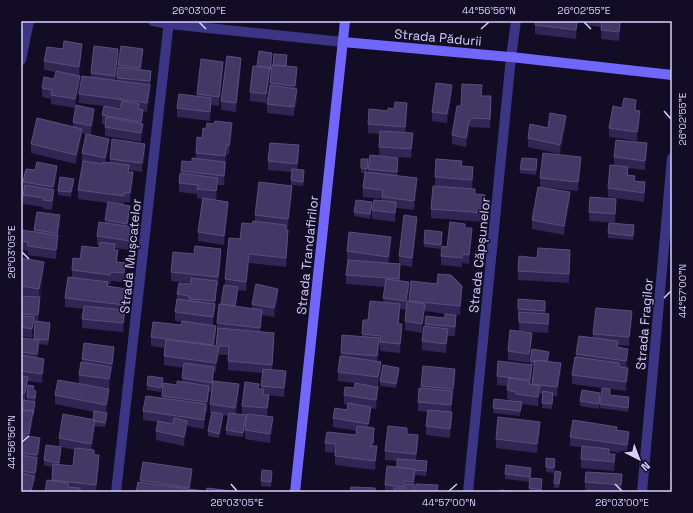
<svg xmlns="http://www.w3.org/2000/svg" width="693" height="513" font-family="'Space Grotesk',sans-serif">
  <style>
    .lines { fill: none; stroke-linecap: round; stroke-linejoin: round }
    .street { stroke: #3c3586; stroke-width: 10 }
    .secondary { stroke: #7167ff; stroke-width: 10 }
    .wall { fill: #302553; fill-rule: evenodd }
    .shaded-wall { fill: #1c1438 }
    .building { fill: #423765; stroke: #594f7e }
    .ticks { fill: none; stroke: #d7d0ff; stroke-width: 1.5 }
    .labels { text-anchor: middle; stroke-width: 3; stroke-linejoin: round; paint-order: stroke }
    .street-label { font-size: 13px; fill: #d7d0ff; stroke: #120d24 }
    .neatline { fill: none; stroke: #d7d0ff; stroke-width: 1.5 }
    .ticks-label { font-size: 10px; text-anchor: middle; fill: #d7d0ff }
  </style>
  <rect width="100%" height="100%" fill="#120d24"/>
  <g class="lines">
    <path class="street" d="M153,21L169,24L343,42
      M21,60L29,21
      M116,492L169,21
      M468,492L511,57L516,21
      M642,492L672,158"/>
    <path class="secondary" d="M343,42L511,57L672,75
      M295,492L345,21"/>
  </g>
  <path class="wall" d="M266,21H275V22Z
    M578,21L576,39L535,34V25Z
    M585,21H621L619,41L601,39V27L585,25Z
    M82,53L79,76L80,85L75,108L51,104V99L42,97V88L54,79L56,72L44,70V61Z
    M118,58L116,81H117L118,65L143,58L141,70L151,80L150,94L147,112L143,111L142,123L143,133L141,142L105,136V124H102V115L120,109L121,108L79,103V94L91,77V73Z
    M272,58L266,103L250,101V92L257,66Z
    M287,59V66L297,76L296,89L297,98L294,116L267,113V104L270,85L272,65Z
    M241,67L236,112L221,110V101Z
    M223,71L219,106L211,105L210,121L177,117V108L197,96V94Z
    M452,94L447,123L432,121V112Z
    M482,96L491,105L490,128L470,127L466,147L452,144V135L461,106Z
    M622,108L636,110L640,120L637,141L609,137V128Z
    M407,112L406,133L413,142L411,158L379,156L380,134L368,133V124Z
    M94,118L91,135L109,148L106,162H110V159L145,153L142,172L129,170V172L133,181L130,202H124V205L130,215L128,227L132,236L130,250L115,248V250L118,259L117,262L125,272L124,282L111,281L110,284H108V286L127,298L125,314L123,332L82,328V319L84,309L65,307V298L72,278V270L80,259L99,248V245H97V236L105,223L108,203L78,199V190L83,162H82V153L86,134L82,133V138L76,164L31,153V144L73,126V122Z
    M566,125L560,154L528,147V138Z
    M232,132L229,155L227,154L224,185H218L216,200L228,211L224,245L198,241V232L202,199L197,198V194L179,192V183L181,171L196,158V153L202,138Z
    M647,152L645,170L628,168V175L645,191L644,202L608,197V188L614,166V157Z
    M299,154L297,170L304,175L303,186L291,185V172L268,170V161Z
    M368,164L367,172H368V169L398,167L397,176L417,187L414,210L396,208L395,222L372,219V210L382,201V199L363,197V188L365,173H361V168Z
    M537,164L536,175L520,173V169Z
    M581,166L578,191L540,187V178Z
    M57,175L54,192V199L52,210L43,209V207L23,204V182Z
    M473,176L472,189L475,194L485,204L484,222L431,218V209L435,186V177Z
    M74,183L71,197L58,195V191Z
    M292,195L288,228H286L288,239L286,267L249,263L246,291L238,290L236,306L252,308V304L278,298L274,317L262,315L261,331L274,342L272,370L286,380L284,397L269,395V404L267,416L273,426L270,443L245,439V430L247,415H242V406L259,389H261L263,373L228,370V355H219L216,372L214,371L213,381L239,393L236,414L246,420L243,437L226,435V430L228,416L223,415V419L219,438L208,436V431L212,413H210V404L212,392H209L207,411H206L204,429L187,426V430L184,446L156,440V431L158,422L143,420V411L162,398V396L177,385L182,382L184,368L164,365V356L165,348L151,346V337L181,325L182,322L175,321V312L177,299V294L191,284V283L171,281V272L194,254L221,258L218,286H217L213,325L216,335L214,346H216L217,332V323L225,285V279L240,239L255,222V215Z
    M570,201L564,235L532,229V220Z
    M372,206L370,219L354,216V212Z
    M616,208L615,223L589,221V212Z
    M60,224L58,237V244L56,259L28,255V251L21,250V230L34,232V230Z
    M417,226L412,267L400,265V281L409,291L406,310L400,309L399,324L402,333L400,353L380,351V345H379L378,361L381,371L378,386L338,381V372L341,353L362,336V334L368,320L383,302L385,287L346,284V275L348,260H347V251L391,246L389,263L399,264V256Z
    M465,228L472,238L469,264L462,263V267L441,265V256L447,247Z
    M634,230L633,240L608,238V233Z
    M442,237L441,249L424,247V243Z
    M21,258L44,271L40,297V306L38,322L50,327L48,345L39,344L38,358L44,368L42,383L28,381L26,400H27V397L34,390L36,395L33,419V418L30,436L40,447L37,467L35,482H34L32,492H21V410H23L24,402L21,401V338L34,339L35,324H34L32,338L21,336V296H28L21,295Z
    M537,258L570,259L569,283L518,280V271Z
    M411,281L462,295L460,315L451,314L456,324L455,336H448L446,353L422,350V341L425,324L445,318V314L425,311L422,333L405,330V321L409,302Z
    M518,309L545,310V314L549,323L548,333L521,331L532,342L529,363L508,360V351L519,331V318H518Z
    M632,320L629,346L618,345V347L628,358L627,368L628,377L626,391L572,384V375L576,357V354L593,338V334Z
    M114,356L109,388L79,384V375L82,362V359Z
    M549,356L548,362L561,372L557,396H553L552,409L542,408L543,394H540L538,406L522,404L520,416L493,413V408L516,401L507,399L508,386L497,385V376L530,365V361ZM532,366H534L532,385H531L532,374Z
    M399,372L396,388L380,386V381Z
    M455,378L451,412L452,421L450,438L426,435V426L428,412L418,411V402L421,386Z
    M163,383L161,392L147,390V385Z
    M55,395L109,398L106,413L107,418L105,427L95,426L92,450L99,464L96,492H45L52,481L53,467L44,465V460L59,447V438L93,420L94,412L55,404ZM61,447L75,450L73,466L59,465Z
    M344,395L378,396L376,409L371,408V416L369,428L374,437L373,446L377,455L375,470L335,465V453L325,452V443L356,435L357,431L333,427V418L347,410L348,405L344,404Z
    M610,395L629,402L628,412L600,408V404Z
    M600,398L599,409L580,406V401Z
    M617,430L629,441L627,454L609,451V454L615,463L614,471L581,468V459L582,447L570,446V437Z
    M540,431L537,453L496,448V439Z
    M418,444L416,460L427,465L426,476L415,475L414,492H385V485L397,467V461L385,460V451Z
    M555,463L554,473L546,472V467Z
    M672,466V484H671V475Z
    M531,473L530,482L505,479V474Z
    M272,475L271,487L261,486V481Z
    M561,476L559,488H554V483Z
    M192,478L190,489L140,482V480Z
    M585,482L622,483L621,492H588V491H585Z
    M542,484L541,492H529V488Z"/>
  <path class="shaded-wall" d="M577,21H578L576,39V30Z
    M620,21H621L619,41V32Z
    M82,44V53L79,76V67Z
    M118,49V58L115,85V76Z
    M143,49V58L140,77V68Z
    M241,58V67L236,112V103Z
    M223,62V71L219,106V97Z
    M297,67V76L295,95V86Z
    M270,68V77L266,103V94Z
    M151,71V80L150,90V81Z
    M80,76V85L75,108V99Z
    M150,85V94L147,112V103Z
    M452,85V94L447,123V114Z
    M297,89V98L294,116V107Z
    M211,98V107L210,121V112Z
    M407,103V112L405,136V127Z
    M94,109V118L91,135V126Z
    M143,110V119L141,131V122Z
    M640,111V120L637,141V132Z
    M566,116V125L560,154V145Z
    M470,118V127L466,147V138Z
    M232,123V132L229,155V146Z
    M143,124V133L141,142V133Z
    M82,129V138L76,164V155Z
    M413,133V142L411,158V149Z
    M109,139V148L105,167V158Z
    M647,143V152L645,170V161Z
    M145,144V153L142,172V163Z
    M227,145V154L225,165V156Z
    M299,145V154L297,173V164Z
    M581,157V166L578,191V182Z
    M398,158V167L397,181V172Z
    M225,162V171L224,185V176Z
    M57,166V175L54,192V199L52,210L53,187Z
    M473,167V176L472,189V180Z
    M133,172V181L130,202V193Z
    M218,178V187L216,200V191Z
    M417,178V187L414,210V201Z
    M74,179V183L71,197V192Z
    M645,182V191L644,202V193Z
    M292,186V195L288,228V219Z
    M570,192V201L564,235V226Z
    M485,195V204L484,222V213Z
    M616,199V208L615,223V214Z
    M228,202V211L224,245V236Z
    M396,202V211L395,222V213Z
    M130,206V215L127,233V224Z
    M60,215L58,244L56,259V250Z
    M417,217V226L412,267V258Z
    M132,227V236L130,250V241Z
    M472,228V238L469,264V255Z
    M288,230V239L286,267V258Z
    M391,237V246L388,266V257Z
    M221,249V258L218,286V277Z
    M118,250V259L116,271V262Z
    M570,250V259L569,283V274Z
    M249,254V263L246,291V282Z
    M44,262V271L39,298V289Z
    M125,263V272L124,282V273Z
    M217,281V290L215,310V301Z
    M409,282V291L406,310V301Z
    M462,286V295L460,315V306Z
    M238,287V292L235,311V306Z
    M127,289V298L125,314V305Z
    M278,289V298L274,317V308Z
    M40,297V306L38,324V315Z
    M215,304V313L213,326V317Z
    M400,304V313L398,333V324Z
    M425,304V313L422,333V324Z
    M125,310V319L123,332V323Z
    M262,310V319L260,337V328Z
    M632,311V320L629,346V337Z
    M456,315V324L455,336V327Z
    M34,317V326L32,338V329Z
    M402,324V333L400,353V344Z
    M216,326V335L213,354V345Z
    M448,329V338L446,353V344Z
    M274,333V342L272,374V365Z
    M532,333V342L529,363V354Z
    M379,338V347L377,365V356Z
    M39,340V349L37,363V354Z
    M219,346V355L216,372V363Z
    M114,347V356L112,373V364Z
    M628,349V358L626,370V361Z
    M44,359V368L42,383V374Z
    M381,362V371L378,386V377Z
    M561,363V372L557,396V387Z
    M532,365V374L530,389V380Z
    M111,367V376L109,388V379Z
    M214,367V376L212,392V383Z
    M399,368V372L396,388V384Z
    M628,368V377L626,391V382Z
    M455,369V378L453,398V389Z
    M286,371V380L284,397V388Z
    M28,377V386L25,402V393Z
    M163,378V383L161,392V388Z
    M239,384V393L235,417V408Z
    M209,386V395L207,411V402Z
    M540,386V395L538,406V397Z
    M378,387V396L376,409V400Z
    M109,389V398L106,414V405Z
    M452,391V400L451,414V405Z
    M600,393V398L599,409V404Z
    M269,395V404L267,417V408Z
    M206,404V413L204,429V420Z
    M371,407V416L368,433V424Z
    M33,411V420L29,443V434Z
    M452,412V421L450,438V429Z
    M223,414V419L219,438V434Z
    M246,415V420L243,437V433Z
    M273,417V426L270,443V434Z
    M95,420V429L91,453V444Z
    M187,421V430L184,446V437Z
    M540,422V431L537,453V444Z
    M374,428V437L373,452V443Z
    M629,432V441L627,454V445Z
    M418,435V444L416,463V454Z
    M40,438V447L37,464V455Z
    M377,446V455L375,470V461Z
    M99,455V464L96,492V485Z
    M37,458V467L35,482V473Z
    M192,469V478L190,492H189V488Z
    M622,474V483L621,492V485Z
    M34,476V485L32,492H31Z"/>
  <path class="building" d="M536,21H577L576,30L535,25Z
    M602,21H620L619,32L601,30Z
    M64,41L82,44L79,67L44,61L47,47L63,49Z
    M94,46L118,49L115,76L91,73Z
    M121,46L143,49L140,68L118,65Z
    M259,51L272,53L270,70H269L270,68L257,66Z
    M274,54L287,55L286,66L273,65Z
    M227,56L241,58L236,103L221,101Z
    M201,59L223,62L219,97L197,94Z
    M272,65L297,67L295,86L270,83Z
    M253,66L270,68L266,94L250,92Z
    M118,67L151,71L150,81L117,78Z
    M56,71L80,76L75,99L51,95L52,90L42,88L44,77L54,79Z
    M82,76L150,85L147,103L79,94Z
    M436,83L452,85L447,114L432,112Z
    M462,84L482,85L481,96H491L490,119L470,118L466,138L452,135L457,106H461Z
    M270,85L297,89L294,107L267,104Z
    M179,94L211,98L210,112L177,108Z
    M624,98L636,100L635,110L640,111L637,132L609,128L613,106L622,108Z
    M122,101L139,104L138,109L143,110L141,122L102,115L104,106L120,109Z
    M395,102L407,103L405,127L368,124L369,109L388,111V108L394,109Z
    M76,105L94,109L91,126L73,122Z
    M550,113L566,116L560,145L528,138L530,124L548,128Z
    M106,117L143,124L141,133L105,127Z
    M37,118L82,129L76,155L31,144Z
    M215,121L232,123L229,146L227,145L225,156L196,153L197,137L202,138L203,128L206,129L207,123L214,124Z
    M380,131L413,133L411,149L379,147Z
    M86,134L109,139L105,158L82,153Z
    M112,139L145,144L142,163L110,159Z
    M616,140L647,143L645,161L614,157Z
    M270,143L299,145L297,164L268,161Z
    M543,153L581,157L578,182L540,178Z
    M370,155L398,158L397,172L368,169Z
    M192,158L225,162L224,176L181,171L182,161L192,162Z
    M522,158L537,159L536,170L520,169Z
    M361,159H368L367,169L361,168Z
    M436,159L462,161L461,166L473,167L472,180L435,177Z
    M83,161L103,164V162L129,165L128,172H133L130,193H124V196L78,190Z
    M37,162L57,166L53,187L23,182L26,169L35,170Z
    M610,165L628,167L627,175L635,176L634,181L645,182L644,193L608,188Z
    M292,169L304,170L303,182L291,180Z
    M365,172L417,178L414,201L382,197L383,190L363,188Z
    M180,173L218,178L216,191L197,189L198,185L179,183Z
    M60,177L74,179L71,192L58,191Z
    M259,182L292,186L288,219L255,215Z
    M25,185L54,190L52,201L43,200L44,198L23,195Z
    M433,186L475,189V194L485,195L484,213L431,209Z
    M538,187L570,192L564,226L532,220Z
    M590,197L616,199L615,214L589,212Z
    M203,198L228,202L224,236L198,232Z
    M356,200L372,202L370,214L354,212Z
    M374,200L396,202L395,213L372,210Z
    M108,202L130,206L127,224L105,220Z
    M37,212L60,215L57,233L34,230Z
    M404,215L417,217L412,258L399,256Z
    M253,221L286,225V230H288L286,258L249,254L246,282L225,279L229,238L240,239L242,223L252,224Z
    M99,222L132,227L130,241L97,236Z
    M450,222L465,224V228H472L469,255L462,254V258L441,256L442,246L447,247Z
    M609,223L634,225L633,236L608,233Z
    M21,230L58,235L56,250L28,246V242L21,241Z
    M425,230L442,232L441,245L424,243Z
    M349,232L391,237L388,257L347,251Z
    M100,242L115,244L114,250H118L116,262L125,263L124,273L111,272L110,275L72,270L73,258L80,259L82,246L99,248Z
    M195,246L221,249L218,277L171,272L173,252L194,254Z
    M538,248L570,250L569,274L518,271L519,256L537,258Z
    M21,258L44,262L39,289L21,286Z
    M348,260L400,264L399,279L346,275Z
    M438,274L451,275L462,286L460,306L409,301L411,281L437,284Z
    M68,277L108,282L107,286L127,289L125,305L65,298Z
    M191,278L217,281L215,301L189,299V296L177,294L179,283L191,284Z
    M386,279L409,282L406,301L383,298Z
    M256,284L278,289L274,308L252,304Z
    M224,285L238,287L235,306L221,304Z
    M21,296L40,297L38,315L21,314Z
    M177,299L215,304L213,317L175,312Z
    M518,299L545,301V311L518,309Z
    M370,301L400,304L398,324H402L400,344L380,342L381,336L362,334L363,320H368Z
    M407,301L425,304L422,324L405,321Z
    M219,304L262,310L260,328L217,323Z
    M84,306L125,310L123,323L82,319Z
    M596,308L632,311L629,337L593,334Z
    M519,312L549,314L548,324L519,322Z
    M445,314L456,315L455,327L425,324L426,316L445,318Z
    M21,316L34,317L32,329L21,327Z
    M35,321L50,323L48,340L34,339Z
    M182,321L216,326L213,345L151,337L153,322L181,325Z
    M424,326L448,329L446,344L422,341Z
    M218,328L274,333L272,365L228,361L229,346H219L216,363L164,356L166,340L216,346Z
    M510,330L532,333L529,354L508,351Z
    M342,335L379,338L377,356L341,353Z
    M579,336L618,341L617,347L628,349L626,361L576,354Z
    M21,338L39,340L37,354L21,352Z
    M84,343L114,347L112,364L82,359Z
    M532,349L549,352L547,361L535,360V362L530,361Z
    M21,355L44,359L42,374L21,371Z
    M340,356L381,362L378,377L338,372Z
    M575,357L619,363V367L628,368L626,382L572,375Z
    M535,360L561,363L557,387L532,384Z
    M498,361L532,365L530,380L497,376Z
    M81,362L111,367L109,379L79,375Z
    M184,363L214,367L212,383L182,378Z
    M383,365L399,368L396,384L380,381Z
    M423,366L455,369L453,389L421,386Z
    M263,369L286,371L284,388L261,386Z
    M21,376L28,377L25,393L21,392Z
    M148,376L163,378L161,388L147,385Z
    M509,378L530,381L529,384L540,386L538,397L516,394V392L507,390Z
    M58,380L109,389L106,405L55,395Z
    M177,381L209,386L207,402L162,396L163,383L177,385Z
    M213,381L239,384L235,408L210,404Z
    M245,382L259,384L258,389H264L263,395H269L267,408L242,406Z
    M355,383L378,387L376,400L344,395L345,387L354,388Z
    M28,385L34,386L33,390L36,391L35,398L27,397Z
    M419,388L452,391L451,405L418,402Z
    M602,388L610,389V395L629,397L628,408L600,404Z
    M582,390L600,393L599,404L580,401Z
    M543,391L553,393L552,404L542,403Z
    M146,396L206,404L204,420L143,411Z
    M494,399L522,402L520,411L493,408Z
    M24,400L35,402L33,414V411L23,410Z
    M348,403L371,407L368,424L333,418L335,408L347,410Z
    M21,410L33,411L29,434L21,433Z
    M428,410L452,412L450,429L426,426Z
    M94,411L107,413L105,423L95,421V420H93Z
    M212,412L223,414L219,434L208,431Z
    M229,413L246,415L243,433L226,430Z
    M63,414L95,420L91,444L59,438Z
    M247,414L273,417L270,434L245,430Z
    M498,417L540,422L537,444L496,439Z
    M174,418L187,421L184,437L156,431L158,421L173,424Z
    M573,420L617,427L616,430L629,432L627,445L570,437Z
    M357,426L374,428L373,443H371L370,446H377L375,461L335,456L336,444L325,443L327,432L356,435Z
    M388,426L407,428V434L418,435L416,454L385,451Z
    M21,435L40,438L37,455L21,453Z
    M46,445L61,447L59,463L44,460Z
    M582,446L609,449V454H615L614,462L581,459Z
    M75,448L94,450V455H99L96,485L52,480L53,464L73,466Z
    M21,455L37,458L35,473L21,471Z
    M546,458L555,459L554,468L546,467Z
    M397,459L427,461L426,471L414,470L415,469L397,467Z
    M143,462L192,469L189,488L140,480Z
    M506,465L531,468L530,477L505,474Z
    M387,466L415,469L413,482L404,481V487L385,485Z
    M672,466V475H671Z
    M262,470L272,471L271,482L261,481Z
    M555,471L561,472L559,484L554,483Z
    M586,472L622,474L621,485L585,482Z
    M21,473L34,476L31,492H21Z
    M530,478L542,479L541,490L529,488Z
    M47,480L68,483V487L80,488V492H45Z
    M138,482L203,491V492H136Z
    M405,484H414V492H394V488H405Z
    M416,484L438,485L437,491L450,492H415Z
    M351,487L375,488V492H350Z
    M207,488L240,492H206Z
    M501,490L514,492H501Z
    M588,490L605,492H588Z"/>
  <path class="ticks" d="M199,22L206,29M584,22L591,29M481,29L489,22M664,111L671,119M22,252L29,259M664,298L671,291M22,442L29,436M231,484L237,491M615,484L622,491M449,491L457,484"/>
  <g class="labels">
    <g class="street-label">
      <text transform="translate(438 37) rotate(5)" y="5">Strada Pădurii</text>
      <text transform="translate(307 255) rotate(-84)" y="5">Strada Trandafirilor</text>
      <text transform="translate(479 255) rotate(-84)" y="5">Strada Căpșunelor</text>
      <text transform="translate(130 256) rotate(-84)" y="5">Strada Mușcatelor</text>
      <text transform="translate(644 324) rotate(-85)" y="5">Strada Fragilor</text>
    </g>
  </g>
  <rect width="693" height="513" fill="none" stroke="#120d24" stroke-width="44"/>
  <g transform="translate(639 459) rotate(138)" stroke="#120d24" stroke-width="3" paint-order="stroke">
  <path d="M0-3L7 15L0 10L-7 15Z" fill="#d7d0ff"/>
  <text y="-6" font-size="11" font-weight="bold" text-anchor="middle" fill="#d7d0ff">N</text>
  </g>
  <rect x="22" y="22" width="649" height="469" class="neatline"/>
  <g class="ticks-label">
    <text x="199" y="14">26°03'00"E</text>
    <text x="489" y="14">44°56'56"N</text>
    <text x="584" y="14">26°02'55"E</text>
    <text transform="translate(682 119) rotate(-90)" y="4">26°02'55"E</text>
    <text transform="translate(11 252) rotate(-90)" y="4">26°03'05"E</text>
    <text transform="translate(682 291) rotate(-90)" y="4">44°57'00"N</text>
    <text transform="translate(11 442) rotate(-90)" y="4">44°56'56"N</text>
    <text x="237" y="506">26°03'05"E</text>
    <text x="449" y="506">44°57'00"N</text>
    <text x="622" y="506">26°03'00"E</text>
  </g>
</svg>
